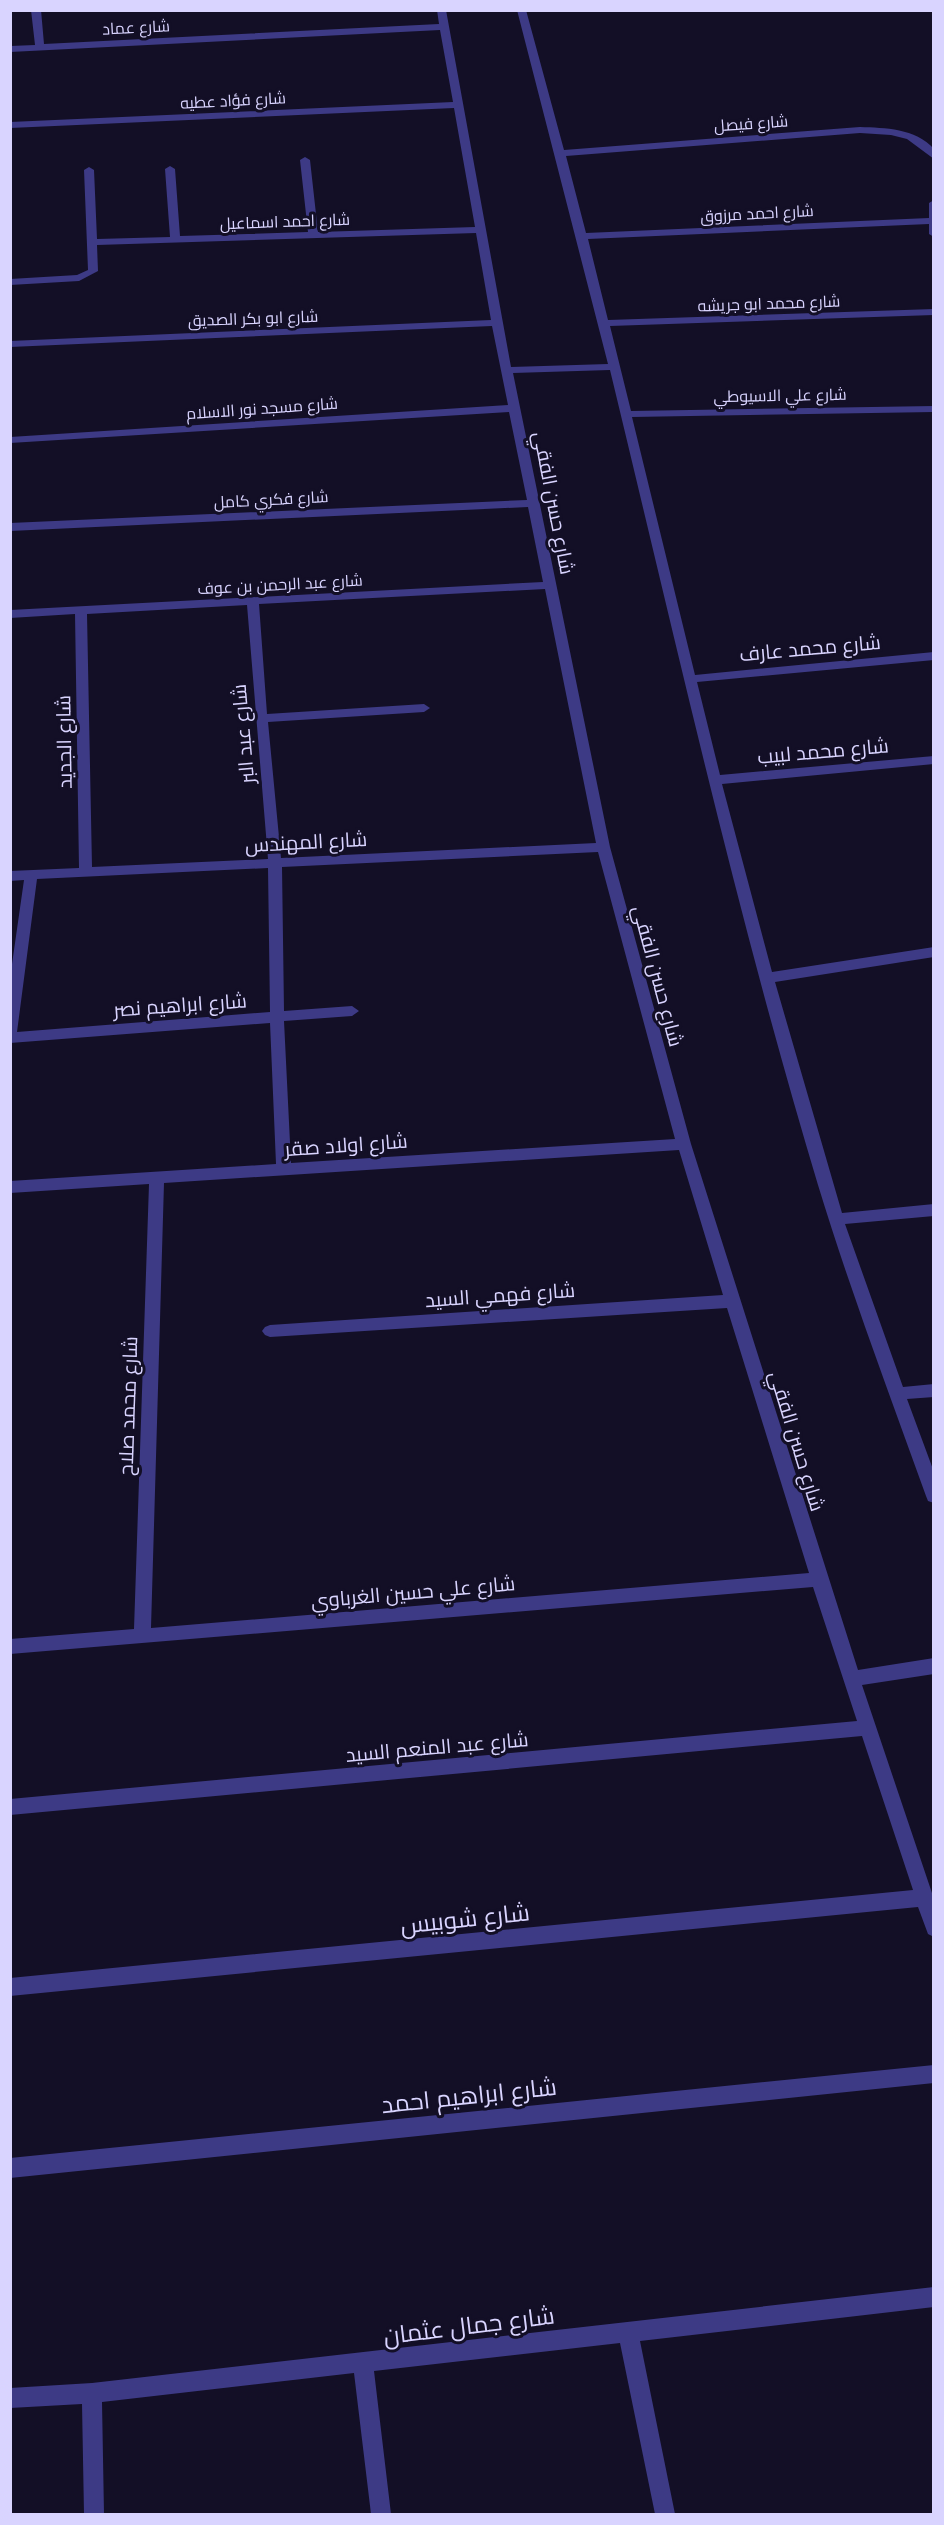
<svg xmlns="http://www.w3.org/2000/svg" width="944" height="2525" font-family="'Noto Sans',Cairo,sans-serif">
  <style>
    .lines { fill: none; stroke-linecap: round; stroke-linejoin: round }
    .minor { fill: #3d3a85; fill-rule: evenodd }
    .labels { text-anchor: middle; stroke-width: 6; stroke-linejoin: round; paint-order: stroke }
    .far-street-label { font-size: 16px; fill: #d9d4ff; stroke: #130f26 }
    .street-label { font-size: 20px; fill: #d9d4ff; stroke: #130f26 }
    .near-street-label { font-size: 24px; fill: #d9d4ff; stroke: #130f26 }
  </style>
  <rect width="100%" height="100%" fill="#130f26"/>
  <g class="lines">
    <path class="minor" d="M31,10H41L44,44L439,24L437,10H446L511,367L608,364L517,10H526L564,150L860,127C885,128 915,128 934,149V159L907,139L891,135L860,133L566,156L586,233L929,218V203L934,200V237L929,234V224L588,239L608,320L934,309V315L610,326L631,411L934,406V412L632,417L695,675L934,652V660L697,682L720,775L934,756V764L722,784L772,972L934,947V957L775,982L842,1213L934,1204V1216L845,1224L903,1387L934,1384V1397L907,1399L934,1472V1503L928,1501L926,1496C889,1393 850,1290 818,1185C737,916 676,643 610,370L513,373L610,847L691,1144L858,1670L934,1658V1674L862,1685L934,1899V1937L928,1934L918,1907L10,1996V1978L913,1890L862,1736L10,1815V1799L857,1721L813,1587L10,1654V1639L134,1629L149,1184L10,1193V1181L276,1164L270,1023L10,1043V978L24,880L10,881V871L79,868L75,614L10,618V610L543,582L528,507L10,531V523L527,500L509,412L10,443V437L508,405L492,326L10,347V341L491,320L476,233L97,245L98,271L79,281L10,285V279L77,275L88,270L84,170L89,167L94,170L97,239L170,237L165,169L170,166L175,169L180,236L308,232L300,160L305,157L310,160L318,232L475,227L454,108L10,128V122L453,102L440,30L10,52V46L35,45ZM545,589L596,843L281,858L268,722L424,712L430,708L424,704L267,714L259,604ZM247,605L268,859L92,867L87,614ZM598,852L675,1139L291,1163L284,1021L352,1016L359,1011L352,1006L284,1011L282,867ZM268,868L270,1012L17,1032L37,879ZM679,1150L723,1295L270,1325L265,1327L262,1331L265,1335L270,1337L727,1308L809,1573L151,1628L164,1183Z
      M934,2065V2083L10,2178V2158Z
      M934,2287V2307L640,2341L675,2514H655L620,2343L374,2371L391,2514H371L354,2373L102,2402L104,2514H84L82,2404L10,2408V2388L92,2383Z"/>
  </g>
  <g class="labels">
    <g class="far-street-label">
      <text transform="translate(136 27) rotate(-3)" y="6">شارع عماد</text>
      <text transform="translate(233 100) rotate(-3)" y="6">شارع فؤاد عطيه</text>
      <text transform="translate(751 123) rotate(-4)" y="6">شارع فيصل</text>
      <text transform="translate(757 213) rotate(-3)" y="6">شارع احمد مرزوق</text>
      <text transform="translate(285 221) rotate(-2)" y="6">شارع احمد اسماعيل</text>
      <text transform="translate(769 303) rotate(-2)" y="6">شارع محمد ابو جريشه</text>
      <text transform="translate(253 318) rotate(-2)" y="6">شارع ابو بكر الصديق</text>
      <text transform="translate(780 395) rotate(-1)" y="6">شارع علي الاسيوطي</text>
      <text transform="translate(262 408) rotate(-4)" y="6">شارع مسجد نور الاسلام</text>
      <text transform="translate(271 499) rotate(-3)" y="6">شارع فكري كامل</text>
      <text transform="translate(280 584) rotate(-3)" y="6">شارع عبد الرحمن بن عوف</text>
    </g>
    <g class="street-label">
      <text transform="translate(554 503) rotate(79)" y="7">شارع حسن الفقي</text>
      <text transform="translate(810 648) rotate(-5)" y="7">شارع محمد عارف</text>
      <text transform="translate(243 734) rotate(-95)" y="7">شارع عبد البر</text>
      <text transform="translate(64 742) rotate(-91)" y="7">شارع الجديد</text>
      <text transform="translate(823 751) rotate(-5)" y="7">شارع محمد لبيب</text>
      <text transform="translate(306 842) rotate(-3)" y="7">شارع المهندس</text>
      <text transform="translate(658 976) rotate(75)" y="7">شارع حسن الفقي</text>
      <text transform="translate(180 1005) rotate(-4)" y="7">شارع ابراهيم نصر</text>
      <text transform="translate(346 1145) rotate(-4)" y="7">شارع اولاد صقر</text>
      <text transform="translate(500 1295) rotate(-4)" y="7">شارع فهمي السيد</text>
      <text transform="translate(128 1406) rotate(-88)" y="7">شارع محمد صلاح</text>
      <text transform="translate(797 1441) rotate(73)" y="7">شارع حسن الفقي</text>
      <text transform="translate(413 1592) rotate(-5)" y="7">شارع علي حسين الغرباوي</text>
      <text transform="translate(437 1747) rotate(-5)" y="7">شارع عبد المنعم السيد</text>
    </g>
    <g class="near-street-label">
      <text transform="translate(465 1919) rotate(-6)" y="8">شارع شوبيس</text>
      <text transform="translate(469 2096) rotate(-6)" y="8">شارع ابراهيم احمد</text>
      <text transform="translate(469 2326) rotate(-7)" y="8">شارع جمال عثمان</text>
    </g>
  </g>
  <rect width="944" height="2525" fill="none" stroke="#d9d4ff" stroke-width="24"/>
</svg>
